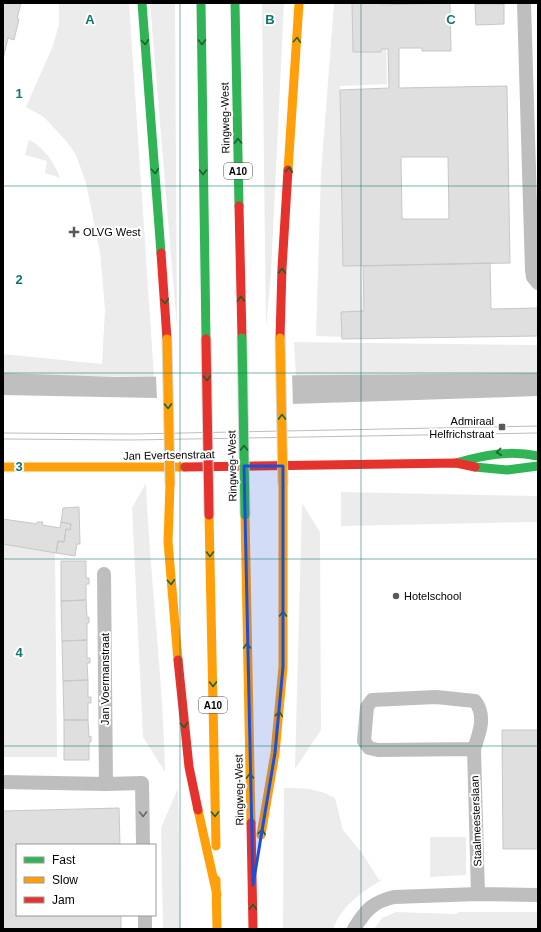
<svg xmlns="http://www.w3.org/2000/svg" width="541" height="932" font-family="Arial,sans-serif">
  <style>
    .green { fill: #ececec }
    .water { fill: #bfbfbf }
    .pier { fill: #fff }
    .building { fill: #dfdfdf; stroke: #c7c7c7; fill-rule: evenodd }
    .lines { fill: none; stroke-linecap: round; stroke-linejoin: round }
    .street { stroke: #bebebe; stroke-width: 14 }
    .fast { stroke: #30b455; stroke-width: 9 }
    .slow { stroke: #ff9f0a; stroke-width: 9 }
    .jam { stroke: #e5322d; stroke-width: 9 }
    .tram { stroke: #bebebe; stroke-width: 1 }
    .fast-bridge-casing { stroke: #dbdbdb; stroke-width: 11; stroke-linecap: butt }
    .slow-bridge-casing { stroke: #dbdbdb; stroke-width: 11; stroke-linecap: butt }
    .jam-bridge-casing { stroke: #dbdbdb; stroke-width: 11; stroke-linecap: butt }
    .fast-bridge { stroke: #30b455; stroke-width: 9 }
    .slow-bridge { stroke: #ff9f0a; stroke-width: 9 }
    .jam-bridge { stroke: #e5322d; stroke-width: 9 }
    .oneway { stroke: #1a632f }
    .oneway2 { stroke: #686868 }
    .marked { fill: #1d4ed8; fill-opacity: 0.2; stroke: #1d4ed8; stroke-width: 3; stroke-linejoin: round }
    .grid { fill: none; stroke: #0f766e; stroke-width: 1; stroke-opacity: 0.55 }
    .poi-dot { fill: #595959; stroke: #fff; stroke-width: 1.5 }
    .labels { text-anchor: middle; stroke-width: 4; stroke-linejoin: round; paint-order: stroke }
    .shield { fill: #fff; stroke: #4c4c4c; stroke-width: 1 }
    .shield-label { font-size: 10px; font-weight: bold; fill: #000 }
    .street-label { font-size: 11px; fill: #000; stroke: #fff }
    .poi-label { font-size: 11px; fill: #000; stroke: #fff; text-anchor: start }
    .grid-label { font-size: 13px; text-anchor: middle; font-weight: bold; fill: #0f766e; stroke: #fff; stroke-width: 4; stroke-linejoin: round; paint-order: stroke }
  </style>
  <rect width="100%" height="100%" fill="#fff"/>
  <path class="green" d="M59,3H129L154,377L50,376L3,373V354L102,364L105,310L103,285L100,252L86,183L76,155L67,142L44,117L26,107L53,46L59,24Z
    M150,3H175L177,327Z
    M262,3H284L271,273L266,327Z
    M334,3H354L386,48L387,84L340,86L344,266H361L363,312H345L346,337L316,336L321,174Z
    M29,140C43,146 56,165 60,178L45,173L47,161L25,155Z
    M294,342L538,345V373L296,376Z
    M146,483C150,580 163,676 165,772L143,737L132,508Z
    M341,492L538,496V522L341,526Z
    M302,503L320,532L321,730L295,769Z
    M3,542L55,552L57,757H3Z
    M178,788L181,929H163L161,828Z
    M284,788C303,788 318,788 335,798L343,830L362,853L379,880L383,879C362,892 342,905 333,929H283Z
    M430,837H466V875L430,877Z
    M396,912L456,914L459,912H538V929H374L382,918Z"/>
  <path class="water" d="M3,373L116,377L538,373V396L291,404L155,398L3,395Z"/>
  <path class="pier" d="M292,374L293,406L157,400L156,375Z"/>
  <path class="building" d="M3,3H21L17,19H19L14,40L8,38L3,59Z
    M352,3H381V5L450,3L451,51H422V48H399V88L507,86L510,263L343,266L340,90L389,88L388,49H381V52H353ZM401,157H448L449,219H402Z
    M475,4H504V24L476,25Z
    M490,263L491,309L538,308V336L342,339L341,312L364,311L363,266Z
    M79,507L80,544H77L75,556L56,553L58,541L64,542L66,529L70,530L71,524L61,522L63,508Z
    M3,519L37,524V522H43L42,525L60,528L61,522L71,524L70,530L66,529L64,542L58,541L56,553L3,544Z
    M61,561H86V578H89V584H86V600L61,601Z
    M86,600L87,618L89,617V623H87V640L62,641L61,601Z
    M87,640V658H90V663H87L88,680L63,681L62,641Z
    M88,680V697H91V703H88V720H64L63,681Z
    M64,720H88L89,737L91,736V742H89V760H64Z
    M502,730H538V849H503Z
    M119,808L120,845H17V915H121V929H3V811Z"/>
  <g class="lines">
    <path class="street" d="M524,3L532,270L533,277L538,283
      M474,749L378,750L369,748L364,741L367,707L372,700L436,697L475,701C486,715 480,732 474,749L478,894
      M3,782L106,784L104,574
      M106,784L142,783L143,845
      M145,915V929
      M354,929C365,911 372,902 394,897L478,894L538,895"/>
    <path class="fast" d="M142,3L161,253
      M201,3L206,339
      M235,3L239,206
      M456,463C484,455 509,450 538,456
      M475,467L507,470L538,466"/>
    <path class="slow" d="M288,170L299,3
      M3,467H185
      M170,484L168,542L178,660
      M209,515L216,846
      M245,515L251,823
      M198,810L217,895
      M261,835L275,753L283,667V484
      M216,880L217,929"/>
    <path class="jam" d="M239,206L242,338
      M161,253L167,339
      M280,338L282,268L288,170
      M185,467L456,463L475,467
      M178,660L189,767L198,810
      M251,823L253,929"/>
    <path class="tram" d="M3,433L132,434L538,426
      M3,439L131,440L538,433"/>
    <g class="fast-bridge-casing">
      <path id="fast-bridge" d="M242,338L245,515"/>
    </g>
    <g class="slow-bridge-casing">
      <path id="slow-bridge" d="M280,338L283,484
        M167,339L170,484"/>
    </g>
    <g class="jam-bridge-casing">
      <path id="jam-bridge" d="M206,339L209,515"/>
    </g>
    <use href="#fast-bridge" class="fast-bridge"/>
    <use href="#slow-bridge" class="slow-bridge"/>
    <use href="#jam-bridge" class="jam-bridge"/>
  </g>
  <defs><path id="oneway-chevron" d="M-2-3.5L2.5 0L-2 3.5" fill="none" stroke-width="1.6" stroke-linecap="round" stroke-linejoin="round"/></defs>
  <g class="oneway">
    <use href="#oneway-chevron" transform="translate(297 40) rotate(-86)"/>
    <use href="#oneway-chevron" transform="translate(145 42) rotate(85)"/>
    <use href="#oneway-chevron" transform="translate(202 42) rotate(89)"/>
    <use href="#oneway-chevron" transform="translate(238 141) rotate(-91)"/>
    <use href="#oneway-chevron" transform="translate(289 170) rotate(-86)"/>
    <use href="#oneway-chevron" transform="translate(155 171) rotate(85)"/>
    <use href="#oneway-chevron" transform="translate(203 172) rotate(89)"/>
    <use href="#oneway-chevron" transform="translate(282 271) rotate(-88)"/>
    <use href="#oneway-chevron" transform="translate(241 299) rotate(-91)"/>
    <use href="#oneway-chevron" transform="translate(165 301) rotate(86)"/>
    <use href="#oneway-chevron" transform="translate(207 378) rotate(89)"/>
    <use href="#oneway-chevron" transform="translate(168 406) rotate(89)"/>
    <use href="#oneway-chevron" transform="translate(282 417) rotate(-91)"/>
    <use href="#oneway-chevron" transform="translate(244 448) rotate(-91)"/>
    <use href="#oneway-chevron" transform="translate(499 452) rotate(174)"/>
    <use href="#oneway-chevron" transform="translate(210 554) rotate(89)"/>
    <use href="#oneway-chevron" transform="translate(171 582) rotate(86)"/>
    <use href="#oneway-chevron" transform="translate(283 614) rotate(-89)"/>
    <use href="#oneway-chevron" transform="translate(247 646) rotate(-91)"/>
    <use href="#oneway-chevron" transform="translate(213 684) rotate(89)"/>
    <use href="#oneway-chevron" transform="translate(279 714) rotate(-85)"/>
    <use href="#oneway-chevron" transform="translate(184 725) rotate(84)"/>
    <use href="#oneway-chevron" transform="translate(250 776) rotate(-91)"/>
    <use href="#oneway-chevron" transform="translate(215 814) rotate(89)"/>
    <use href="#oneway-chevron" transform="translate(262 832) rotate(-80)"/>
    <use href="#oneway-chevron" transform="translate(253 907) rotate(-91)"/>
  </g>
  <use class="oneway2" href="#oneway-chevron" transform="translate(143 814) rotate(89)"/>
  <path class="marked" d="M244,466H283V667L275,753L253,885Z"/>
  <path class="grid" d="M180,3V929M361,3V929M3,186H538M3,373H538M3,559H538M3,746H538"/>
  <g class="poi-dot">
    <path d="M72 226h4v4h4v4h-4v4h-4v-4h-4v-4h4z"/>
    <rect x="498" y="423" width="8" height="8" rx="2"/>
    <circle cx="396" cy="596" r="4"/>
  </g>
  <g class="labels">
    <g class="shield">
      <rect x="224" y="163" width="28" height="16" rx="3"/>
      <rect x="199" y="697" width="28" height="16" rx="3"/>
    </g>
    <g class="shield-label">
      <text x="238" y="175">A10</text>
      <text x="213" y="709">A10</text>
    </g>
    <g class="street-label">
      <text transform="translate(225 118) rotate(-91)" y="4">Ringweg-West</text>
      <text transform="translate(169 455) rotate(-1)" y="4">Jan Evertsenstraat</text>
      <text transform="translate(232 466) rotate(-91)" y="4">Ringweg-West</text>
      <text transform="translate(105 679) rotate(-90)" y="4">Jan Voermanstraat</text>
      <text transform="translate(239 790) rotate(-91)" y="4">Ringweg-West</text>
      <text transform="translate(476 821) rotate(-92)" y="4">Staalmeesterslaan</text>
    </g>
    <g class="poi-label">
      <text x="83" y="236">OLVG West</text>
      <text x="494" y="425" text-anchor="end">Admiraal<tspan x="494" dy="13">Helfrichstraat</tspan></text>
      <text x="404" y="600">Hotelschool</text>
    </g>
  </g>
  <g class="grid-label">
    <text x="90" y="24">A</text>
    <text x="270" y="24">B</text>
    <text x="451" y="24">C</text>
    <text x="19" y="98">1</text>
    <text x="19" y="284">2</text>
    <text x="19" y="471">3</text>
    <text x="19" y="657">4</text>
  </g>
  <rect width="541" height="932" fill="none" stroke="#000000" stroke-width="8"/>
  <rect x="16" y="844" width="140" height="72" fill="#ffffff" stroke="#999999"/>
  <rect x="24" y="857" width="20" height="6" fill="#30b455" stroke="#999999"/>
  <text x="52" y="864" font-size="12" fill="#000000">Fast</text>
  <rect x="24" y="877" width="20" height="6" fill="#ff9f0a" stroke="#999999"/>
  <text x="52" y="884" font-size="12" fill="#000000">Slow</text>
  <rect x="24" y="897" width="20" height="6" fill="#e5322d" stroke="#999999"/>
  <text x="52" y="904" font-size="12" fill="#000000">Jam</text>
</svg>
